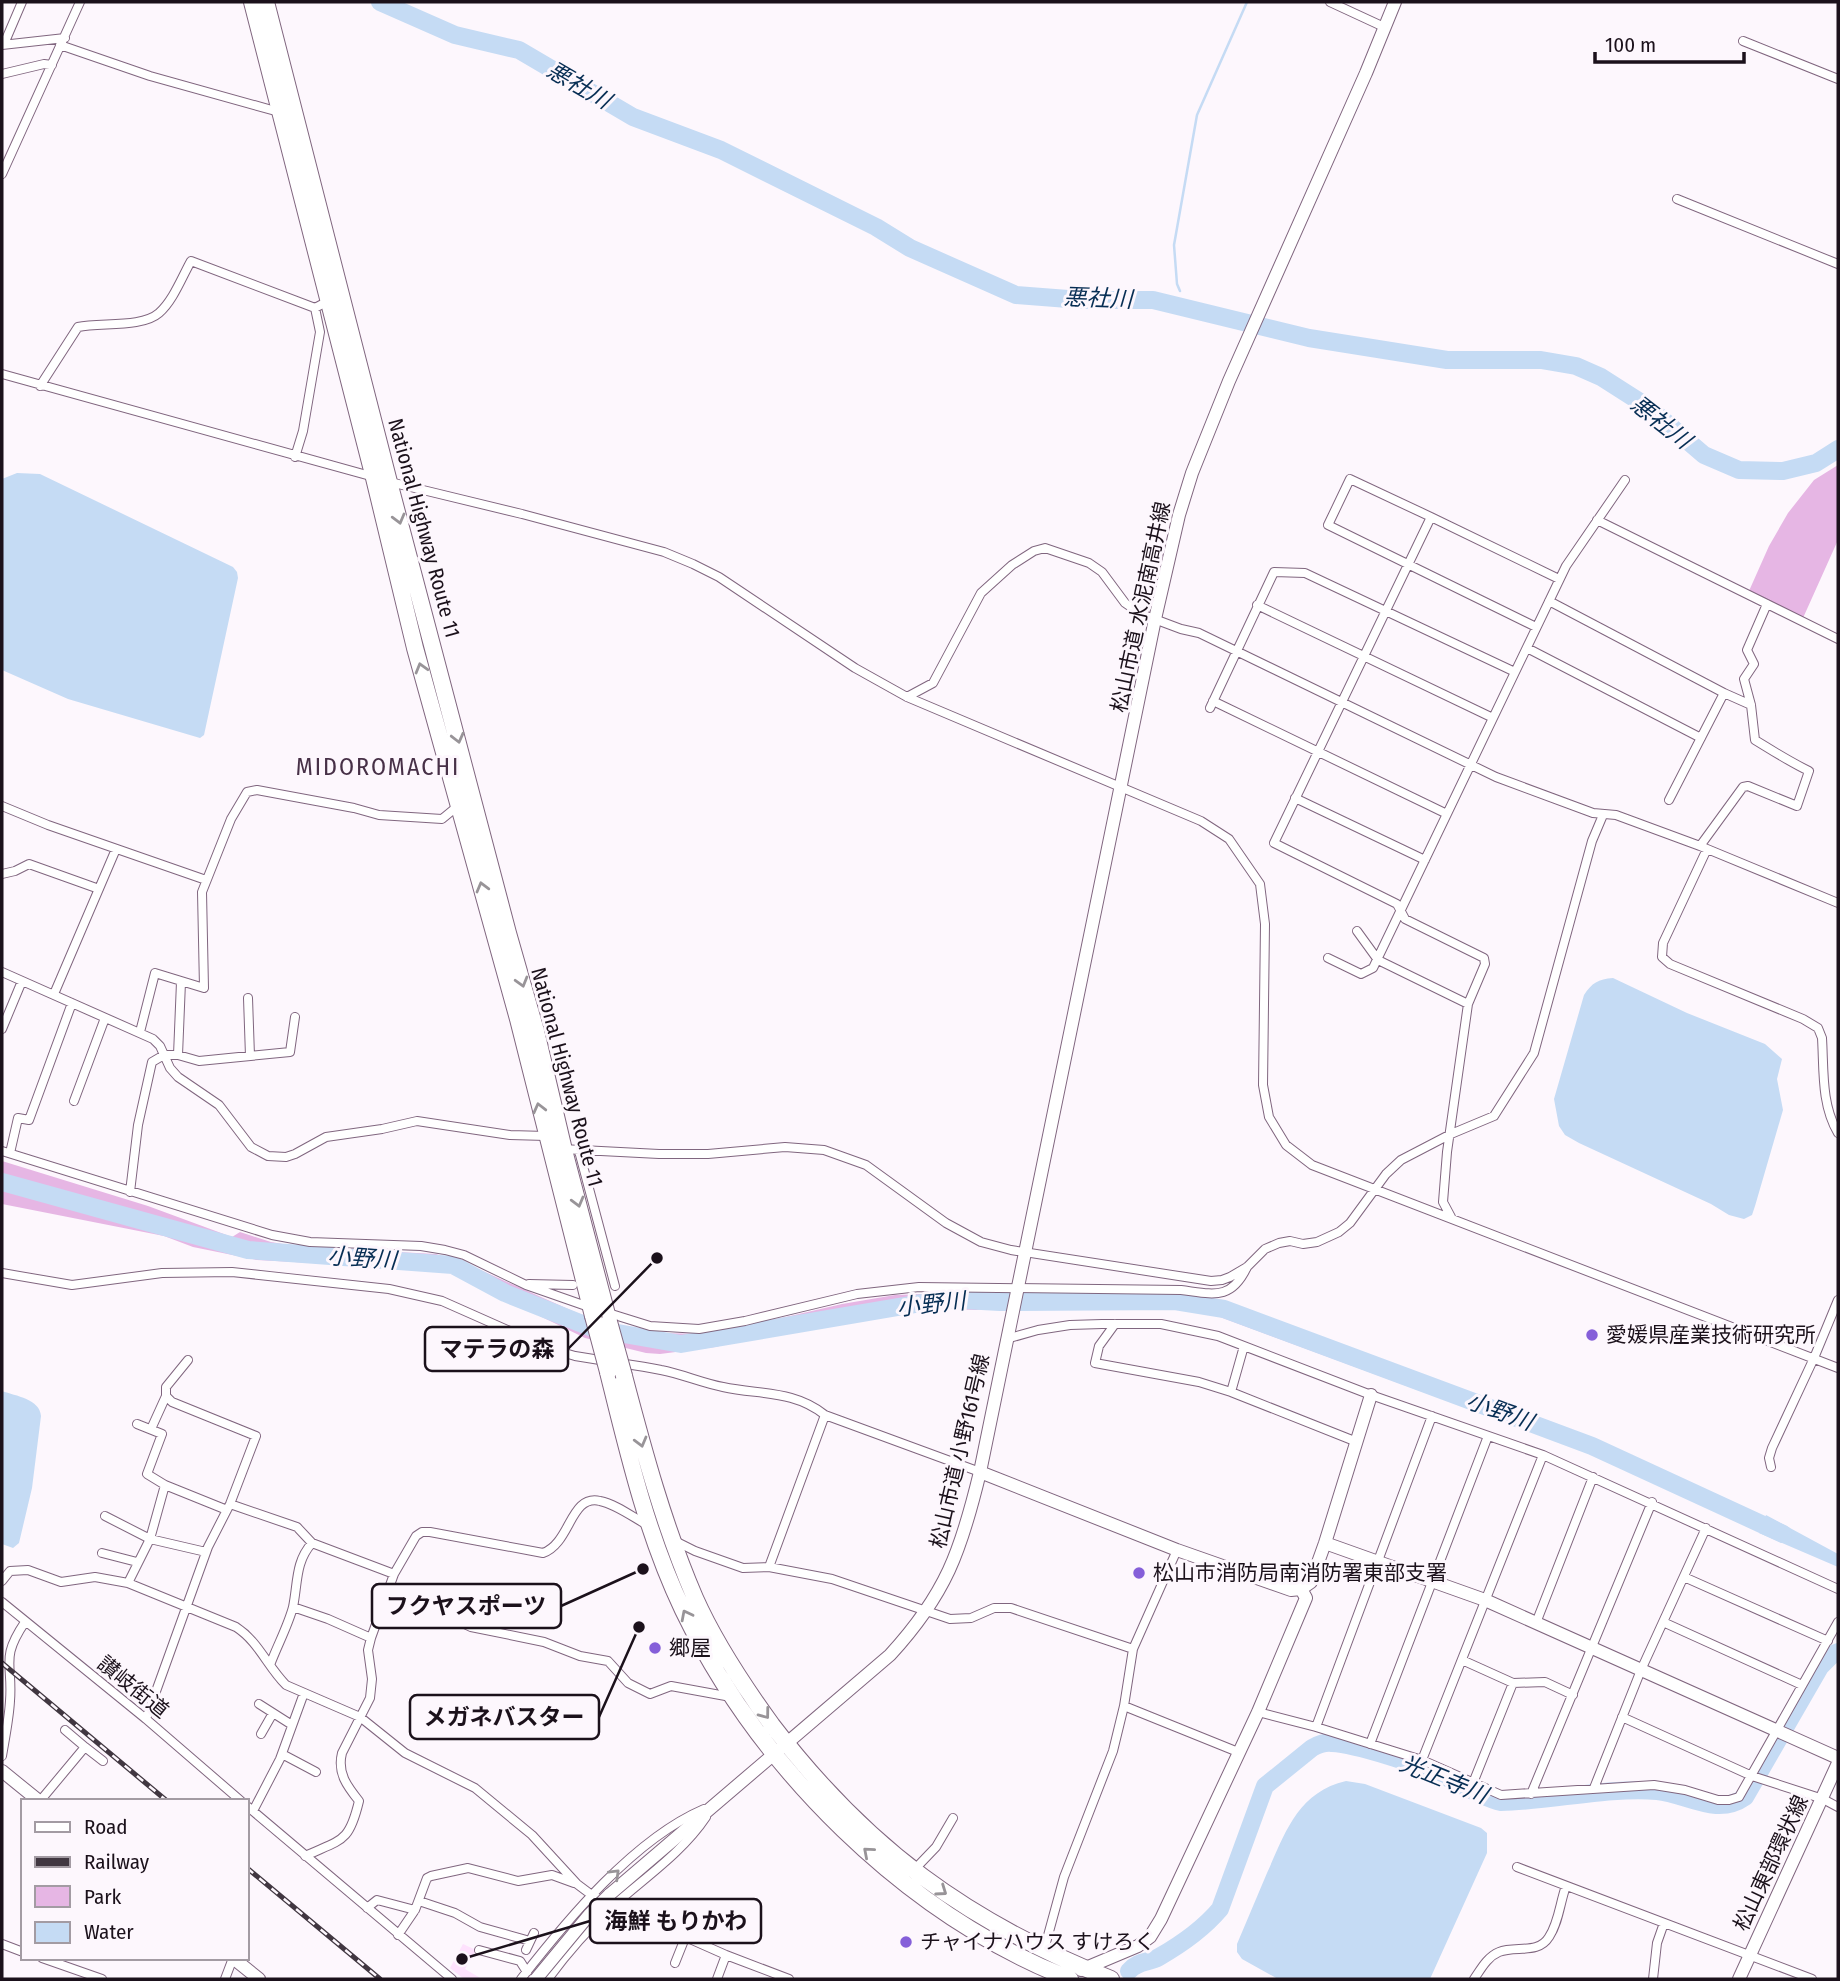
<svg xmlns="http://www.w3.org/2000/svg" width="1840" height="1981" font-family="'Fira Sans Condensed','Noto Sans JP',sans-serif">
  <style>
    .built { fill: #fee2fd }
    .green { fill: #e6b6e4 }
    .water { fill: #c5dbf4 }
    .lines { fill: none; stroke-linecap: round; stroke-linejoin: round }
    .stream { stroke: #c5dbf4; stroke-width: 2.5 }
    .river { stroke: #c5dbf4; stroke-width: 18 }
    .street-casing { stroke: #80667f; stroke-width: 10 }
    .secondary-casing { stroke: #80667f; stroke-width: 14 }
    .primary-casing { stroke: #80667f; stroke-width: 14 }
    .highway-casing { stroke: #80667f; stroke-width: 18 }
    .street { stroke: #fff; stroke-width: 8 }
    .secondary { stroke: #fff; stroke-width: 12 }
    .primary { stroke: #fff; stroke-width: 12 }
    .highway { stroke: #fff; stroke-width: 16 }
    .rail-casing { stroke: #413741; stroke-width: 5 }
    .rail { stroke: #fdf7fd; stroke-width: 2.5; stroke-dasharray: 8; stroke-linecap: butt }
    .secondary-bridge-casing { stroke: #80667f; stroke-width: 14; stroke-linecap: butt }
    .highway-bridge-casing { stroke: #80667f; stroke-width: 18; stroke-linecap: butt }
    .secondary-bridge { stroke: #fff; stroke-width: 12 }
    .highway-bridge { stroke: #fff; stroke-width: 16 }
    .oneway { stroke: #989498 }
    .poi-dot { fill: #855fd9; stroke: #fdf7fd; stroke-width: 2.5 }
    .labels { text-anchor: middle; stroke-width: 6; stroke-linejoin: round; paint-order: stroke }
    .street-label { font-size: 21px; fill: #1b111b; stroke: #fdf7fd }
    .poi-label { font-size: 21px; fill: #1b111b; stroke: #fdf7fd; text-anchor: start }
    .water-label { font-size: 23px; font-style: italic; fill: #072e54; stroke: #fdf7fd }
    .quarter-label { font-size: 24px; letter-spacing: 2px; fill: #473047; stroke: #fdf7fd }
    .leader { fill: none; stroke: #1b111b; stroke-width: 2.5 }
    .callout-dot { fill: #1b111b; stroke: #fdf7fd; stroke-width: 2.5 }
    .callout { fill: #fdf7fd; stroke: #1b111b; stroke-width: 2.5 }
    .callout-label { font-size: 23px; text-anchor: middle; font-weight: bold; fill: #1b111b }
  </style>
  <rect width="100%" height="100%" fill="#fdf7fd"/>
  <path class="built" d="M463,1944L476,1950L465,1969L482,1979H464L450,1968Z"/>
  <path class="green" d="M1838,465V540L1803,618L1749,591L1769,546L1788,513L1814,480Z
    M2,1161L148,1206L232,1237L240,1232L271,1242L301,1247L436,1254L476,1268L577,1313L629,1331L653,1333L713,1334L842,1304L895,1295L977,1292L988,1294H1178L1218,1300L1398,1370L1547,1421L1765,1518L1760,1530L1594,1455L1212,1314L1184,1309L1139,1307L989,1308L976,1310L927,1308L844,1318L833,1323L832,1321L715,1347L660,1354L646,1353L585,1338L441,1268L414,1265L369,1266L257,1260L193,1247L164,1236L2,1204Z"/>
  <path class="water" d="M17,473L40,474L233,567L237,572L238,578L204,735L200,738L68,699L2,670V479Z
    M1613,978L1687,1013L1765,1044L1782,1059L1777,1079L1783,1110L1755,1206L1752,1215L1744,1219L1729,1215L1711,1204L1579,1143L1565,1135L1559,1126L1554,1099L1584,995C1592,983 1598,979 1613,978Z
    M2,1391C16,1396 40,1399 41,1416L32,1488L19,1543L13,1548L2,1544Z
    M1766,1515L1838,1554V1567L1759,1533Z
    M1346,1781L1365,1784L1481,1828L1487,1833V1853L1430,1979H1278L1242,1959L1237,1952V1944C1247,1920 1257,1897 1267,1873C1285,1833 1298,1792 1346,1781Z"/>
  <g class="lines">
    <path class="stream" d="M1180,291L1177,284L1174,245L1197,115L1247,2"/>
    <path class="river" d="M380,2L455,35L519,50L633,117L721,150L876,227L910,248L1016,295L1081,300H1153L1309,338L1447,360H1541L1576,366L1601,377L1648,407L1704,455L1739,470L1783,471L1816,463L1838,449
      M2,1182L248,1250L453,1265L505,1293L595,1329L681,1344L945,1299L1000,1302L1175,1301L1224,1309L1592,1446L1783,1534
      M1129,1971C1137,1961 1148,1963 1159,1957C1180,1945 1204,1928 1220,1909L1265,1786L1312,1748C1319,1744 1324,1742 1332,1743C1356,1744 1419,1765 1442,1775C1461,1784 1480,1797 1501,1802C1552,1801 1607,1787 1657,1791C1687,1794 1717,1817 1745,1797L1820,1667L1833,1654L1838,1652"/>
    <g class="street-casing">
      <path id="street" d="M1330,2L1384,27
        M1743,41L1838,79
        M4,44L22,2
        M2,45L65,38
        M60,45L150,76L279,112
        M2,74L44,64L52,65
        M2,174L80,2
        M1677,199L1838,264
        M2,374L374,477
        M40,386L78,327C100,322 142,328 159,313C173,301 182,277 191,261L315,308L330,300
        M295,457L303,431L320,332L315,308
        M390,482L522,514L664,552L693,564L719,577L855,668L907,697L1201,821L1229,839L1260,884L1265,924L1263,1085L1269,1117L1286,1145L1312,1165L1838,1368
        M1431,517L1350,479L1328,525L1536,627
        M1597,520L1838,639
        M1549,601L1724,693L1669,800
        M1257,605L1493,718
        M1527,648L1701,738
        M1724,693L1751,705
        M907,697L933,683L981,593L1012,565L1034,551L1045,548L1089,563L1102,572L1125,603L1141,614L1181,629L1199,633L1496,777L1593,813L1616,815L1700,846L1838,903
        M1213,701L1447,814
        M1210,708L1274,572L1305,573L1515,672
        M1295,798L1425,860
        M2,806L48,825L206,880
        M1700,846L1743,787L1748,786L1797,806L1809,771C1790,762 1773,751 1755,740L1751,705L1744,679L1754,664L1747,650L1767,604
        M1707,849L1663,943L1662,957L1670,964L1803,1019L1818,1028L1822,1038C1824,1070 1821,1104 1838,1133
        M2,874L15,871L29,864L99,889
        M1357,931L1378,960L1468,1004
        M1328,958L1361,974L1373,968L1566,566L1625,480
        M2,972L153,1039L160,1046L170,1068L178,1077L219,1105L251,1147L268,1156L286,1157L295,1154L326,1137L382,1129L417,1121L510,1135L546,1136L549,1139
        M54,994L116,849
        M248,998L250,1056
        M2,1029L22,981
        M140,1032L155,973L204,988L202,892L231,819L247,792L257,790L354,808L379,815L442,819L459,805
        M178,1055L181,982
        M74,1101L105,1018
        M562,1149L659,1154H708L785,1147L824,1150L866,1165L946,1223L981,1242L1011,1250L1211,1281L1222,1280L1230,1277L1247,1267L1265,1249L1279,1243L1290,1241L1303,1244L1317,1242L1339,1232L1350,1223L1386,1174L1401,1160L1451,1134L1494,1116L1534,1053L1592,841L1603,815
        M2,1151L272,1235L310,1242L421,1246L445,1250L464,1255L526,1285L589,1307
        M579,1151L615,1286
        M10,1153L18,1118L29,1120L72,1003
        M130,1192L138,1125L152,1062L164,1055H178L199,1061L290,1052L295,1017
        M1451,1217L1443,1202L1447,1152L1468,1004L1485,964L1484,958L1405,919L1397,904L1274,843L1431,517L1559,579
        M2,1273L72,1285L162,1273L232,1272L389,1289L442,1301L548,1348L575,1356L606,1361
        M529,1284L573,1285
        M605,1312L650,1326L699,1329L745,1321L857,1294L919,1287L1181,1290C1213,1294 1231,1301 1247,1267
        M1115,1324L1099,1346L1095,1363L1199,1382L1231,1392L1357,1442
        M1006,1339L1038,1330L1070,1325L1102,1324H1161L1218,1336L1371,1395L1543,1455L1838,1589
        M619,1363C633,1365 647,1367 661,1370C682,1374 702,1383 723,1387C760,1395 794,1390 825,1415L980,1472
        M1231,1392L1244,1346
        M137,1424L162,1434L147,1474L165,1485L227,1510
        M151,1429L166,1396
        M1771,1467L1769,1458L1772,1448L1814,1358L1838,1300
        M230,1504L297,1527L312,1543L394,1574
        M105,1516L150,1539L206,1552
        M675,1541L695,1551L743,1568L769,1567L832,1579L950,1619L971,1618L994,1608H1011L1133,1649
        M102,1553L137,1562
        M769,1567L825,1415
        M1684,1577L1828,1641
        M2,1581L10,1571L28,1570L61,1582L95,1577L128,1583L236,1627C259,1642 267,1666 286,1685L360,1717L405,1753L475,1788L532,1835L577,1884L593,1896L726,1955L789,1979
        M128,1583L150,1539L165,1485
        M389,1589L471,1627L544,1642L580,1656L608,1661L628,1683L650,1694L671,1686L731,1697
        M2,1602L146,1719L241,1801
        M293,1607L328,1619L371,1638
        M1663,1622L1802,1685
        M1536,1623L1593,1477
        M1462,1660L1513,1683L1545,1682L1573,1695
        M270,1665C277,1646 288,1626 293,1607C298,1583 295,1562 312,1543
        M259,1704L292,1725
        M1124,1706L1238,1752
        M1258,1712L1316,1727L1422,1760L1501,1795L1654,1785L1685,1790L1718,1800H1729L1739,1797L1838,1622
        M1622,1717L1752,1776L1823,1799L1838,1807
        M146,1719L208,1547L230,1504L256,1436L172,1402L166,1396V1387L188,1360
        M1316,1727L1432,1416
        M261,1734L273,1713
        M1370,1744L1488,1436
        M85,1747L103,1761
        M282,1754L316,1772
        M2,1756C5,1738 9,1719 10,1701C13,1663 0,1659 25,1622
        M1422,1760L1543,1455
        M1473,1783L1513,1683
        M1594,1788L1641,1670L1706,1528
        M1531,1794L1652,1502
        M40,1801L85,1747L65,1730
        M247,1806L452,1979
        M253,1811L280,1759L304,1693
        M305,1856C342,1839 349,1843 359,1801C347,1786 337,1773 342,1753L370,1698L372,1679L368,1650L371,1638L394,1574L416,1536L422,1532H430L543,1553C571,1543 570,1494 600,1501C616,1504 634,1518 649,1526
        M1517,1867L1812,1979
        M913,1871L936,1847L953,1818
        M419,1901L455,1913L480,1927L530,1941
        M367,1908L377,1900L415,1910
        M398,1935L415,1910L427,1878L431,1876L468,1868L518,1881L552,1875L574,1883
        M2,1944L23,1952
        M479,1950L520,1961L527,1972
        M526,1950L534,1933
        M1044,1950L1064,1877L1113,1751L1124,1706L1133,1649L1177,1550
        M42,1958L102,1979
        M675,1963L685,1938
        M225,1979L233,1958
        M521,1979C567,1920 634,1839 704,1809
        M548,1979C567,1953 588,1929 612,1907C644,1878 682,1853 706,1817
        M717,1979L726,1955
        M1474,1979C1481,1969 1487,1957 1499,1952C1515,1945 1538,1955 1549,1937C1559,1922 1560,1902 1566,1886
        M1653,1979L1657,1943L1664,1923"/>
    </g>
    <g class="secondary-casing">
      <path id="secondary" d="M980,1472L1177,1550L1291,1590L1301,1589L1311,1582L1325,1543L1371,1395
        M1325,1543L1485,1600L1838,1758
        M2,1771L39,1801
        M609,1895L890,1655C946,1594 961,1551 980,1472L1155,619L1179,515L1192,473L1229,381L1366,73L1395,2
        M233,1958L259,1979
        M1081,1970L1138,1946L1150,1937L1161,1919L1258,1712L1306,1598L1301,1589"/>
    </g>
    <g class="primary-casing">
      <path id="primary" d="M1739,1979L1838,1763"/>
    </g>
    <g class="highway-casing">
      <path id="highway" d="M252,2L374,478L415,648L518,1019L593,1316
        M266,2L389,482L508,933L536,1031L564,1150L609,1322
        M608,1372C628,1453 647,1535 683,1610C760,1769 905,1914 1070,1979
        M624,1376C644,1452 664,1526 695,1598C715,1643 743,1685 772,1725C866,1848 967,1922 1111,1979"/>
    </g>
    <use href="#street" class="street"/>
    <use href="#secondary" class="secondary"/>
    <use href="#primary" class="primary"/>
    <use href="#highway" class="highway"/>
    <g class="rail-casing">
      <path id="rail" d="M2,1663L167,1801
        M247,1868L380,1979"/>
    </g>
    <use href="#rail" class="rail"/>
    <g class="secondary-bridge-casing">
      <path id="secondary-bridge" d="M536,1979L589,1915L609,1895"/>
    </g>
    <g class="highway-bridge-casing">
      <path id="highway-bridge" d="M593,1316L608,1372
        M609,1322L624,1376"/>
    </g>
    <use href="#secondary-bridge" class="secondary-bridge"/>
    <use href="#highway-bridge" class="highway-bridge"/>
  </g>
  <defs><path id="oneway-chevron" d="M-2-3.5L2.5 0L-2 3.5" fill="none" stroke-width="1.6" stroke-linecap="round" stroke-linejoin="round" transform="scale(1.75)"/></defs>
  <g class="oneway">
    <use href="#oneway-chevron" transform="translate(399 519) rotate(75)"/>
    <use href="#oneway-chevron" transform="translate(421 668) rotate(-106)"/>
    <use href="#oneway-chevron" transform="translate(458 738) rotate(76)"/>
    <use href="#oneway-chevron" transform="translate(482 887) rotate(-105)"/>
    <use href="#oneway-chevron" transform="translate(522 982) rotate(74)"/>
    <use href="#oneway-chevron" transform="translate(539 1108) rotate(-104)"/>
    <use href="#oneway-chevron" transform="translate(578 1202) rotate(75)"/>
    <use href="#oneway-chevron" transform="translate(641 1442) rotate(75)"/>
    <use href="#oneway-chevron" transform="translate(686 1615) rotate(-117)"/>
    <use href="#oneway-chevron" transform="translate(765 1714) rotate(53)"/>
    <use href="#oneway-chevron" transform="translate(868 1852) rotate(-139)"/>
    <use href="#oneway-chevron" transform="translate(615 1874) rotate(-44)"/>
    <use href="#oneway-chevron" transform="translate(942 1891) rotate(35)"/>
  </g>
  <g class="poi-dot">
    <circle cx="1592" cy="1335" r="7"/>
    <circle cx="1139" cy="1573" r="7"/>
    <circle cx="655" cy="1648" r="7"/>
    <circle cx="906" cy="1942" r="7"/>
  </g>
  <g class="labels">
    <g class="street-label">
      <text transform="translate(424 528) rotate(75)" y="7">National Highway Route 11</text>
      <text transform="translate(1141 607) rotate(-78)" y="7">松山市道 水泥南高井線</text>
      <text transform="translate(567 1077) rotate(75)" y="7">National Highway Route 11</text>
      <text transform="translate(960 1451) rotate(-77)" y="7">松山市道 小野161号線</text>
      <text transform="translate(133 1687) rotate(39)" y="7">讃岐街道</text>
      <text transform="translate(1771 1863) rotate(-65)" y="7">松山東部環状線</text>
    </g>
    <g class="poi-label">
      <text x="1606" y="1342">愛媛県産業技術研究所</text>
      <text x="1153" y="1580">松山市消防局南消防署東部支署</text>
      <text x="669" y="1655">郷屋</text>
      <text x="920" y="1949">チャイナハウス すけろく</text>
    </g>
    <g class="water-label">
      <text transform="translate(579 85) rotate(30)" y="8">悪社川</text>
      <text transform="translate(1098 298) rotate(2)" y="8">悪社川</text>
      <text transform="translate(1661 422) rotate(38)" y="8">悪社川</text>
      <text transform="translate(362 1258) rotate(4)" y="8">小野川</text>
      <text transform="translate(931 1304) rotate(-6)" y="8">小野川</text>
      <text transform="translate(1500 1411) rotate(20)" y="8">小野川</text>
      <text transform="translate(1444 1779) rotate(22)" y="8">光正寺川</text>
    </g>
    <g class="quarter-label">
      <text x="378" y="775">MIDOROMACHI</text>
    </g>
  </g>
  <path class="leader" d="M657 1258L568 1349M643 1569L561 1606M639 1627L599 1717M462 1959L590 1921"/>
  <g class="callout-dot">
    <circle cx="657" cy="1258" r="7"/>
    <circle cx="643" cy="1569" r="7"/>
    <circle cx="639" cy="1627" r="7"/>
    <circle cx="462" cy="1959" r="7"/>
  </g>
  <g class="callout">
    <rect x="425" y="1327" width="143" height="44" rx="7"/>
    <rect x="372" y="1584" width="189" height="44" rx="7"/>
    <rect x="410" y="1695" width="189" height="44" rx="7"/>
    <rect x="590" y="1899" width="171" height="44" rx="7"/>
  </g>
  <g class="callout-label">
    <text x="497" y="1357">マテラの森</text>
    <text x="466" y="1614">フクヤスポーツ</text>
    <text x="504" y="1725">メガネバスター</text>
    <text x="676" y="1929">海鮮 もりかわ</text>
  </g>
  <rect width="1840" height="1981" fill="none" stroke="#1b111b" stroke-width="7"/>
  <rect x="21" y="1799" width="228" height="161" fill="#fdf7fd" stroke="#a39ba3" stroke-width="2"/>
  <rect x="35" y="1822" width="35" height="10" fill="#ffffff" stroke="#a39ba3" stroke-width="2"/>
  <text x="84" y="1834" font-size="21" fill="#1b111b">Road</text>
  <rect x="35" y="1857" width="35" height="10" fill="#413741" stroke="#a39ba3" stroke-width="2"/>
  <text x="84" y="1869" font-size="21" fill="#1b111b">Railway</text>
  <rect x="35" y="1886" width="35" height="21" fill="#e6b6e4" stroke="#a39ba3" stroke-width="2"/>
  <text x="84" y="1904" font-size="21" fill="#1b111b">Park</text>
  <rect x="35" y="1922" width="35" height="21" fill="#c5dbf4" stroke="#a39ba3" stroke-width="2"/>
  <text x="84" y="1939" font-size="21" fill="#1b111b">Water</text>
  <path d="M1595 52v10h149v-10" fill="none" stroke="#1b111b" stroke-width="3.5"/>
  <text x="1605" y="52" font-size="21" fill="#1b111b" stroke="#fdf7fd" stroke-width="5" paint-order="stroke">100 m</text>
</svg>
